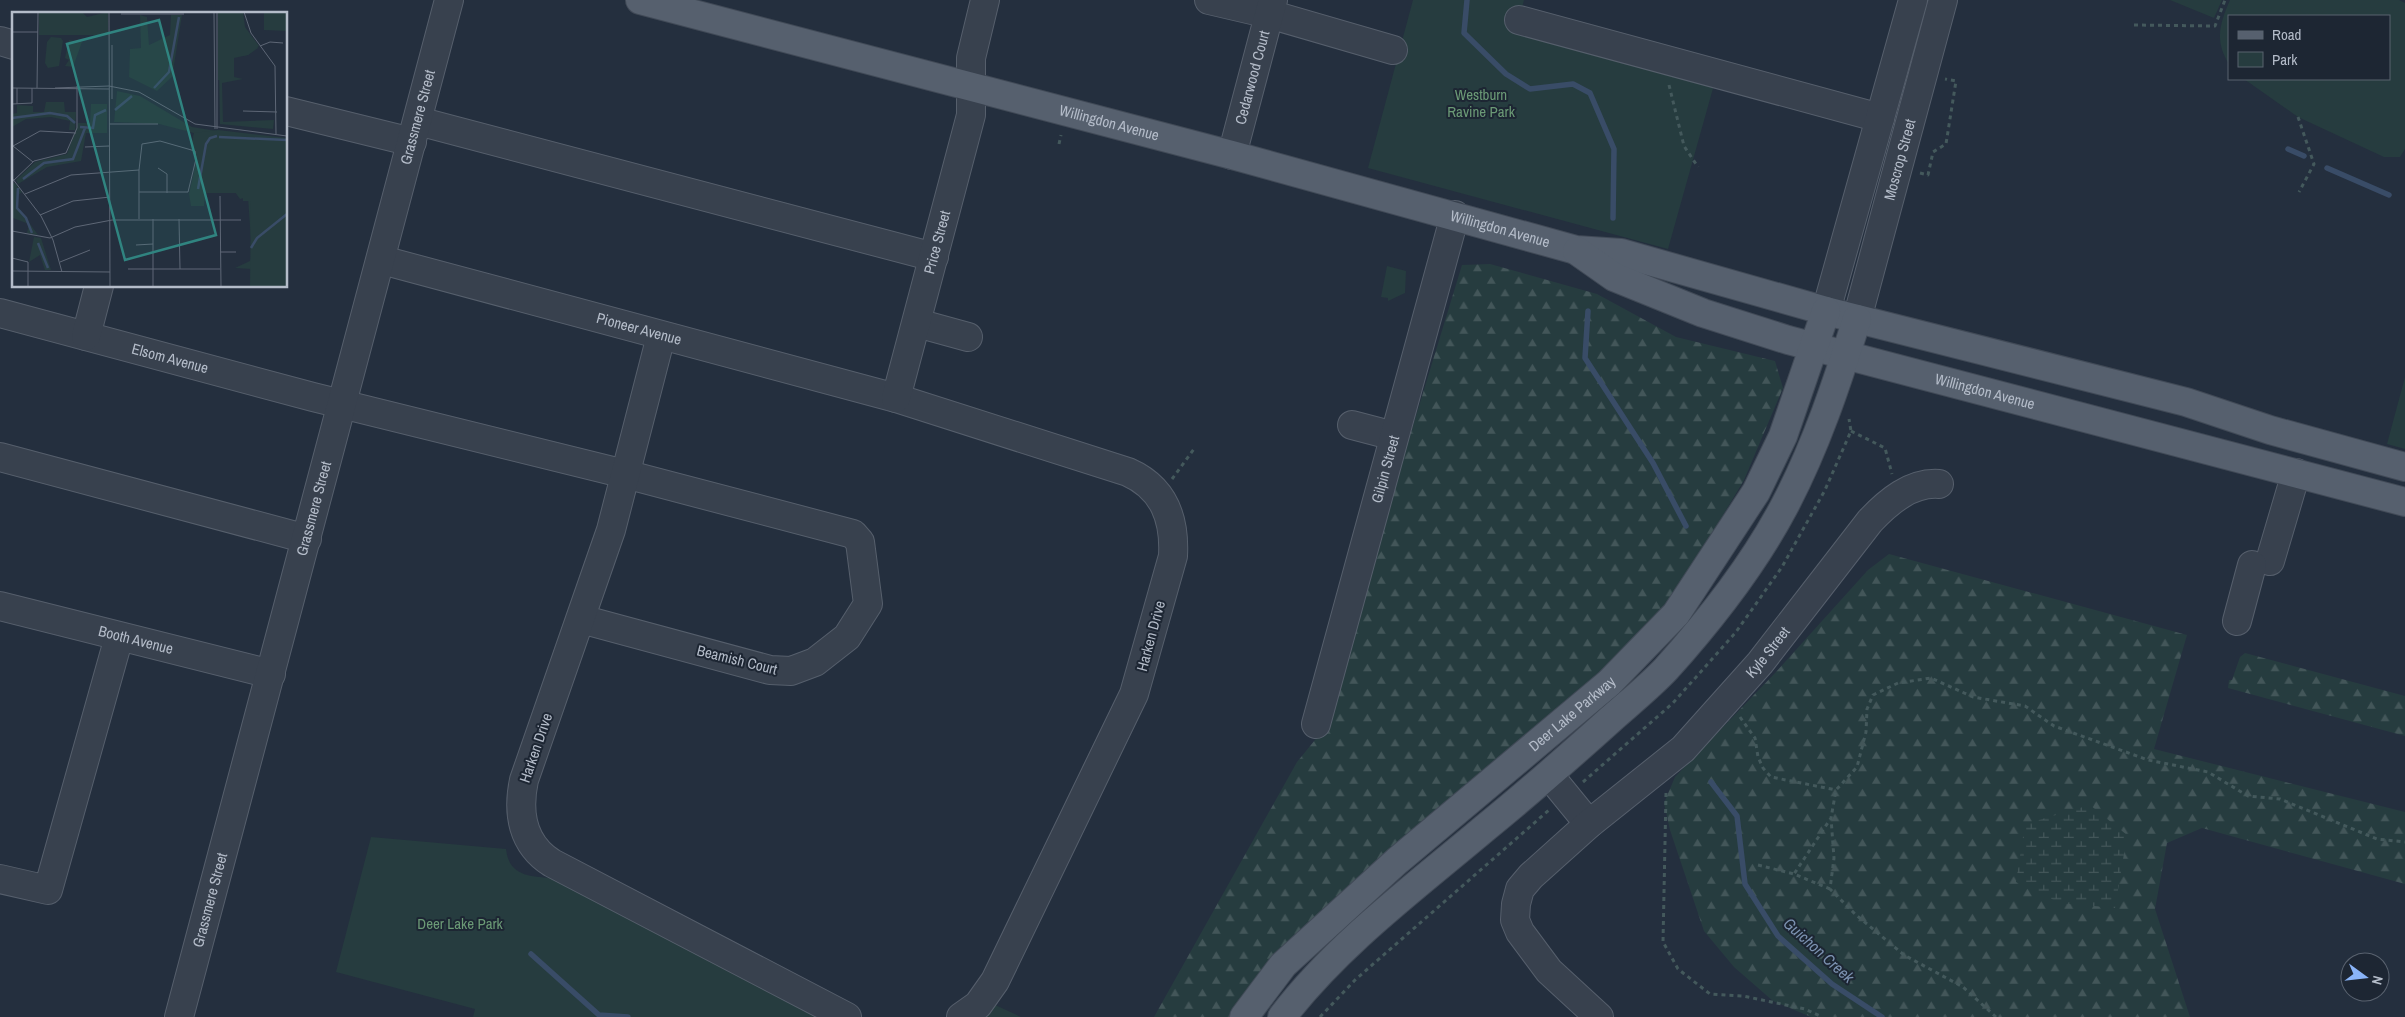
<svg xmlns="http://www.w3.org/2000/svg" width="2405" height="1017" font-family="'Archivo Narrow',sans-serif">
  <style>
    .forest { fill: url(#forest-firs) }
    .wetland { fill: url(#wetland-marsh) }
    .green { fill: #263c3f }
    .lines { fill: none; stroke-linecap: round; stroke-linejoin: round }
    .stream { stroke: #394c67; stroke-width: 5.5 }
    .minor-casing { stroke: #565f6c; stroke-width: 30 }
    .major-casing { stroke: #414a57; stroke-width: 30 }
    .path { stroke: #44595c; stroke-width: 3; stroke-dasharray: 4 4; stroke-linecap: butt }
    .minor { stroke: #38414e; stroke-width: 28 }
    .major { stroke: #56606e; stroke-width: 28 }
    .labels { text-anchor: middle; stroke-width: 4; stroke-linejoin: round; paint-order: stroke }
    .street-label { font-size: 15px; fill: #b4bcc9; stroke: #1d2633 }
    .park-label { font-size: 15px; fill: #6b9a76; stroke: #1d2633 }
    .water-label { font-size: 16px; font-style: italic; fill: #7c92b1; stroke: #1d2633 }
    .inset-river { fill: none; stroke: #394c67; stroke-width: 2.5 }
    .inset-road { fill: none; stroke: #5e6776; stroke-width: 1 }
    .view { fill: #308480; fill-opacity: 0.15; stroke: #308480; stroke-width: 2.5 }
    .inset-edge { fill: none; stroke: #b4bcc9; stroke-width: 2.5 }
  </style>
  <defs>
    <pattern id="forest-firs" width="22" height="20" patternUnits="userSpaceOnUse" patternTransform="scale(1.25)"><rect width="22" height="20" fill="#263c3f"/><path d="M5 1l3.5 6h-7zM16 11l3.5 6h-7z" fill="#435659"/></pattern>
    <pattern id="wetland-marsh" width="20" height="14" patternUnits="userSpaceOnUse" patternTransform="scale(1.25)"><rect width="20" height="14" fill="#263c3f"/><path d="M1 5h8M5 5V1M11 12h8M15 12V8" fill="none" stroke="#435659"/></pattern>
  </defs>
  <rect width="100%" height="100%" fill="#242f3e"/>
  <path class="forest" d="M1490,264L1597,294L1676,337L1775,361L1783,388L1744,480L1665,612L1602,670L1281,952L1229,1017H1154L1297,762L1324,729L1383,524L1462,265Z
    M1889,554L2187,635L2154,749L2405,812V884L2202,828L2167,843L2155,909L2190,1017H1811L1773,1001L1734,967L1704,931L1670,830L1664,803L1675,777L1776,672L1868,570Z
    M2245,653L2405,696V736L2228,688L2229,680H2232L2240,657Z"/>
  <path class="wetland" d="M2090,805L2127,835L2115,908L2060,903L2016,882L2025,824Z"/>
  <path class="green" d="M1413,0H1524L1519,20L1717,74L1668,249L1368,168Z
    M2170,0H2222L2214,18Z
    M2230,0H2399L2405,3V149L2400,157H2384L2298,117L2244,79H2389V16H2229V64C2214,41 2220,23 2230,0Z
    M1387,266L1406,271L1405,293L1388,301V298L1381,297Z
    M2405,377V449L2387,444Z
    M371,837L506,849C509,876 529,876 550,878L819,1017H473L475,1009L336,972Z
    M993,1004L1021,1017H981Z"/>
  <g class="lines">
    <path class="stream" d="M1467,0L1464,33L1506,74L1530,89L1573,84L1590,93L1614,149L1613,218
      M2288,149L2304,156
      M2327,168L2389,195
      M1588,311L1585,358L1653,463L1686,526
      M1711,782L1737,816L1745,884L1778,936L1832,984L1882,1017
      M531,954L599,1015L628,1017"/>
    <g class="minor-casing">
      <g id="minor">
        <path d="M1209,0L1269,14L1393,50"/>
        <path d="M1519,20L1880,118"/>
        <path d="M0,41L14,45"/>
        <path d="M286,111L412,142"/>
        <path d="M418,121L934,257"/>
        <path id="s1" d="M1232,155L1273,0"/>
        <path id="s2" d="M382,260L896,398L1128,472C1164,488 1175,519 1173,556L1134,694L995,981L978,1005L961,1017"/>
        <path d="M1826,311L1913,0"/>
        <path id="s3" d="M0,313L313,397L625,474L853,534L860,542L868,604L847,637L815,662L791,671L770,670L581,619"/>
        <path id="s4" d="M1857,319L1943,0"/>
        <path d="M917,323L968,337"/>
        <path d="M86,336L99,286"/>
        <path d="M661,336L611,530L524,780C517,813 522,844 552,863L847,1017"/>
        <path id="s5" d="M896,398L971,115V58L985,0"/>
        <path d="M1352,425L1394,436"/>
        <path d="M0,457L307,539"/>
        <path d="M2270,561L2296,473"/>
        <path id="s6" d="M0,606L271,674"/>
        <path d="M2237,621L2252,565"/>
        <path id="s7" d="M1316,724L1455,215"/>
        <path d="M1549,775L1589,824"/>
        <path d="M0,879L48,890L119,637"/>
        <path id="s8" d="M179,1017L449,0"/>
        <path id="s9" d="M1599,1017L1549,971L1520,932L1515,920L1516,904L1520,889L1531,876L1589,824L1683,749L1760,663L1870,521C1888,502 1911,482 1939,484"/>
      </g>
    </g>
    <g class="major-casing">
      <g id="major">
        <path id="s10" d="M640,0L1232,155L1576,250L1621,253L1826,311L2186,402L2270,430L2405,467"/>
        <path id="s11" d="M1577,251L1614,277L1703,313L1788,340L2405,502"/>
        <path id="s12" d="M1244,1017L1283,965L1397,861L1609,683L1676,614L1756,492L1783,436L1826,311"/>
        <path d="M1282,1017C1338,944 1415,887 1485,828C1528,793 1570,756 1611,719C1629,703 1649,687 1666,669C1711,619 1754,564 1785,505C1816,446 1837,383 1857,319"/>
      </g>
    </g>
    <path class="path" d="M2134,25L2215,26L2225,0
      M1669,85L1684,146L1698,167
      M2298,117L2314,164L2299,192
      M1059,144L1061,135
      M1920,173L1928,175L1933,152L1946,144L1956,81L1945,79
      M1851,431L1885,448L1892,474
      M1172,479L1194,449
      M1740,717L1755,738L1758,757L1763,768L1771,777L1836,790
      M1583,782L1673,703L1736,632L1782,567L1825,490L1851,431L1849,419
      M1666,793L1663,942L1678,969L1710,994L1743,996L1805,1009L1822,1017
      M1758,865L1794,874
      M1830,889L1794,874L1831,818
      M1320,1017L1355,980L1549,810
      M1996,1017L1963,987L1904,955L1855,914L1830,889L1834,858L1831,818L1836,790L1857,767L1866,732L1867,709L1873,695L1898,683L1931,678L1973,697L2025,706L2054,726L2148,760L2208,772L2248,796L2280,799L2377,839L2405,842"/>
    <use href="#minor" class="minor"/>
    <use href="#major" class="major"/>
  </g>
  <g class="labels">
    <g class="street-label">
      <text dy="5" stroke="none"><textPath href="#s1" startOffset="80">Cedarwood Court</textPath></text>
      <text dy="5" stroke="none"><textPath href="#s8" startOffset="931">Grassmere Street</textPath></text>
      <text dy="5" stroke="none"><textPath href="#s10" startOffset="485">Willingdon Avenue</textPath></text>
      <text dy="5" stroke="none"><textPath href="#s4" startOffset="165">Moscrop Street</textPath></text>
      <text dy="5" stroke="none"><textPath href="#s10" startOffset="890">Willingdon Avenue</textPath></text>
      <text dy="5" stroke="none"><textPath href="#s5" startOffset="161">Price Street</textPath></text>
      <text dy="5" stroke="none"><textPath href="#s2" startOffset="266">Pioneer Avenue</textPath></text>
      <text dy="5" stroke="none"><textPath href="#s3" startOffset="176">Elsom Avenue</textPath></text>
      <text dy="5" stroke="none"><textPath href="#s11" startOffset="434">Willingdon Avenue</textPath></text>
      <text dy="5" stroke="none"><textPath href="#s7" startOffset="264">Gilpin Street</textPath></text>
      <text dy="5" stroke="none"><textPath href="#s8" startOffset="526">Grassmere Street</textPath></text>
      <text transform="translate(1151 636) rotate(-75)" y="5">Harken Drive</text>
      <text dy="5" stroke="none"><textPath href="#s6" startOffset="140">Booth Avenue</textPath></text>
      <text dy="5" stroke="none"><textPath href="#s9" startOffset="505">Kyle Street</textPath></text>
      <text transform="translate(737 660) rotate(14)" y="5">Beamish Court</text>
      <text dy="5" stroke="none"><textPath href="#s12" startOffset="448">Deer Lake Parkway</textPath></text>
      <text transform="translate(536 748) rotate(-71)" y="5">Harken Drive</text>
      <text dy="5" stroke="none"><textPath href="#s8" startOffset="121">Grassmere Street</textPath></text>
    </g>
    <g class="park-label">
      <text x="1481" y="100">Westburn<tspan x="1481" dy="17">Ravine Park</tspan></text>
      <text x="460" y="929">Deer Lake Park</text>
    </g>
    <g class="water-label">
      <text transform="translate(1819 950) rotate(42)" y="6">Guichon Creek</text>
    </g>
  </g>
  <g transform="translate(12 12)">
    <rect width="275" height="275" fill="#242f3e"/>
    <path d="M128,3L135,5L137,33L158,23L159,3H170L160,65L145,79L117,65L118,37L129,36ZM242,30L246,36L236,43L221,45L222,65L231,67L210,71L211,110L262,108L261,117L208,112L207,53ZM105,79L128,84L180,115L217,121L275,275L239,269L240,257L223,256L238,249L240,243L236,185L228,187L223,180H193L194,186L188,194H179L186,146L180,134L182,121L147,112L102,110Z" fill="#263c3f"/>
    <path d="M252,0H275V19L252,18Z" fill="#263c3f"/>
    <path d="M27,0H70L75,5L96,0V23H27ZM206,0H231L233,15L247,34L236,43L222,46V68H206ZM39,25L49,26L51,29L47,54L36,56L33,51L35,30ZM57,28L70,30L61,55L53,54L57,48L53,46ZM34,90H52L53,100H64L63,118H57L58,109L39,105L14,107L0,115V102L5,101V93L21,94V100H32ZM79,92H95V121H74L69,149L35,155L6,172L4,168L23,150L55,142L66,111H78ZM206,118L275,126V275H238L239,189H231V181H193L192,194H179L177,182L185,146L179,135L182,121ZM3,171L10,180L5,184L6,195L26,223L15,221L17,212L1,206L0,172ZM22,225L29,226L39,258H33L28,243L17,250Z" fill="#263c3f"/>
    <path class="inset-river" d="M142,76L157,60L167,5M103,98L120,84M0,106L38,101L55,104L63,111M68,115L81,116L83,103L94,98M207,125L275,128M11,167L32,151L61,147L73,116M6,176L5,196L14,206L20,221M186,177L194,132L198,126L205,124M26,231L36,256M239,236L245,226L275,202"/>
    <path class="inset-road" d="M97,0L98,275M202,0L203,117M205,0V117M232,0L239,21L263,54L264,122M109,2H172M0,20H26M248,34L258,30L271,31M97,74L127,80L183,112L275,124M0,76L97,77M25,76L26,0M43,76L97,74M100,87V33M0,92L20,91V76M5,92V76M231,99L265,100M97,112H146M73,135L97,134M21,150L1,134L28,119L64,121M146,156L155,162V181M0,166L29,204L41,228L50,260M0,170L22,149L54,141L65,116V74M13,182L59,163L127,158M208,184L209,275M28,203L61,189L98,185M127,207V158L130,132L148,129L183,139L184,147L176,180H127M167,207L168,257M0,219L38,226L63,215L100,208H229M124,233L141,232M208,240H224M0,246L16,250V275M48,250L78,238M116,257H208M0,259L98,260M141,275V207"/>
    <path class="view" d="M147,8L204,223L113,248L55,32Z"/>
    <rect width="275" height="275" class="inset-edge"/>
  </g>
  <rect x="2228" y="15" width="162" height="65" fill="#1d2633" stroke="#59626f"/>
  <rect x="2238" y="31" width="25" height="8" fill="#56606e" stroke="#59626f"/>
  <text x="2272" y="40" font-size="15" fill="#b4bcc9">Road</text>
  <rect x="2238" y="52" width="25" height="15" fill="#263c3f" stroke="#59626f"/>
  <text x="2272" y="65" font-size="15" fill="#b4bcc9">Park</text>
  <g transform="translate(2365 977) rotate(105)"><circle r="24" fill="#1d2633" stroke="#59626f"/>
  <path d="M0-4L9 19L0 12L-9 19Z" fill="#8ab4f8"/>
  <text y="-8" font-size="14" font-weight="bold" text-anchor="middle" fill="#b4bcc9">N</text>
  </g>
</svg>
